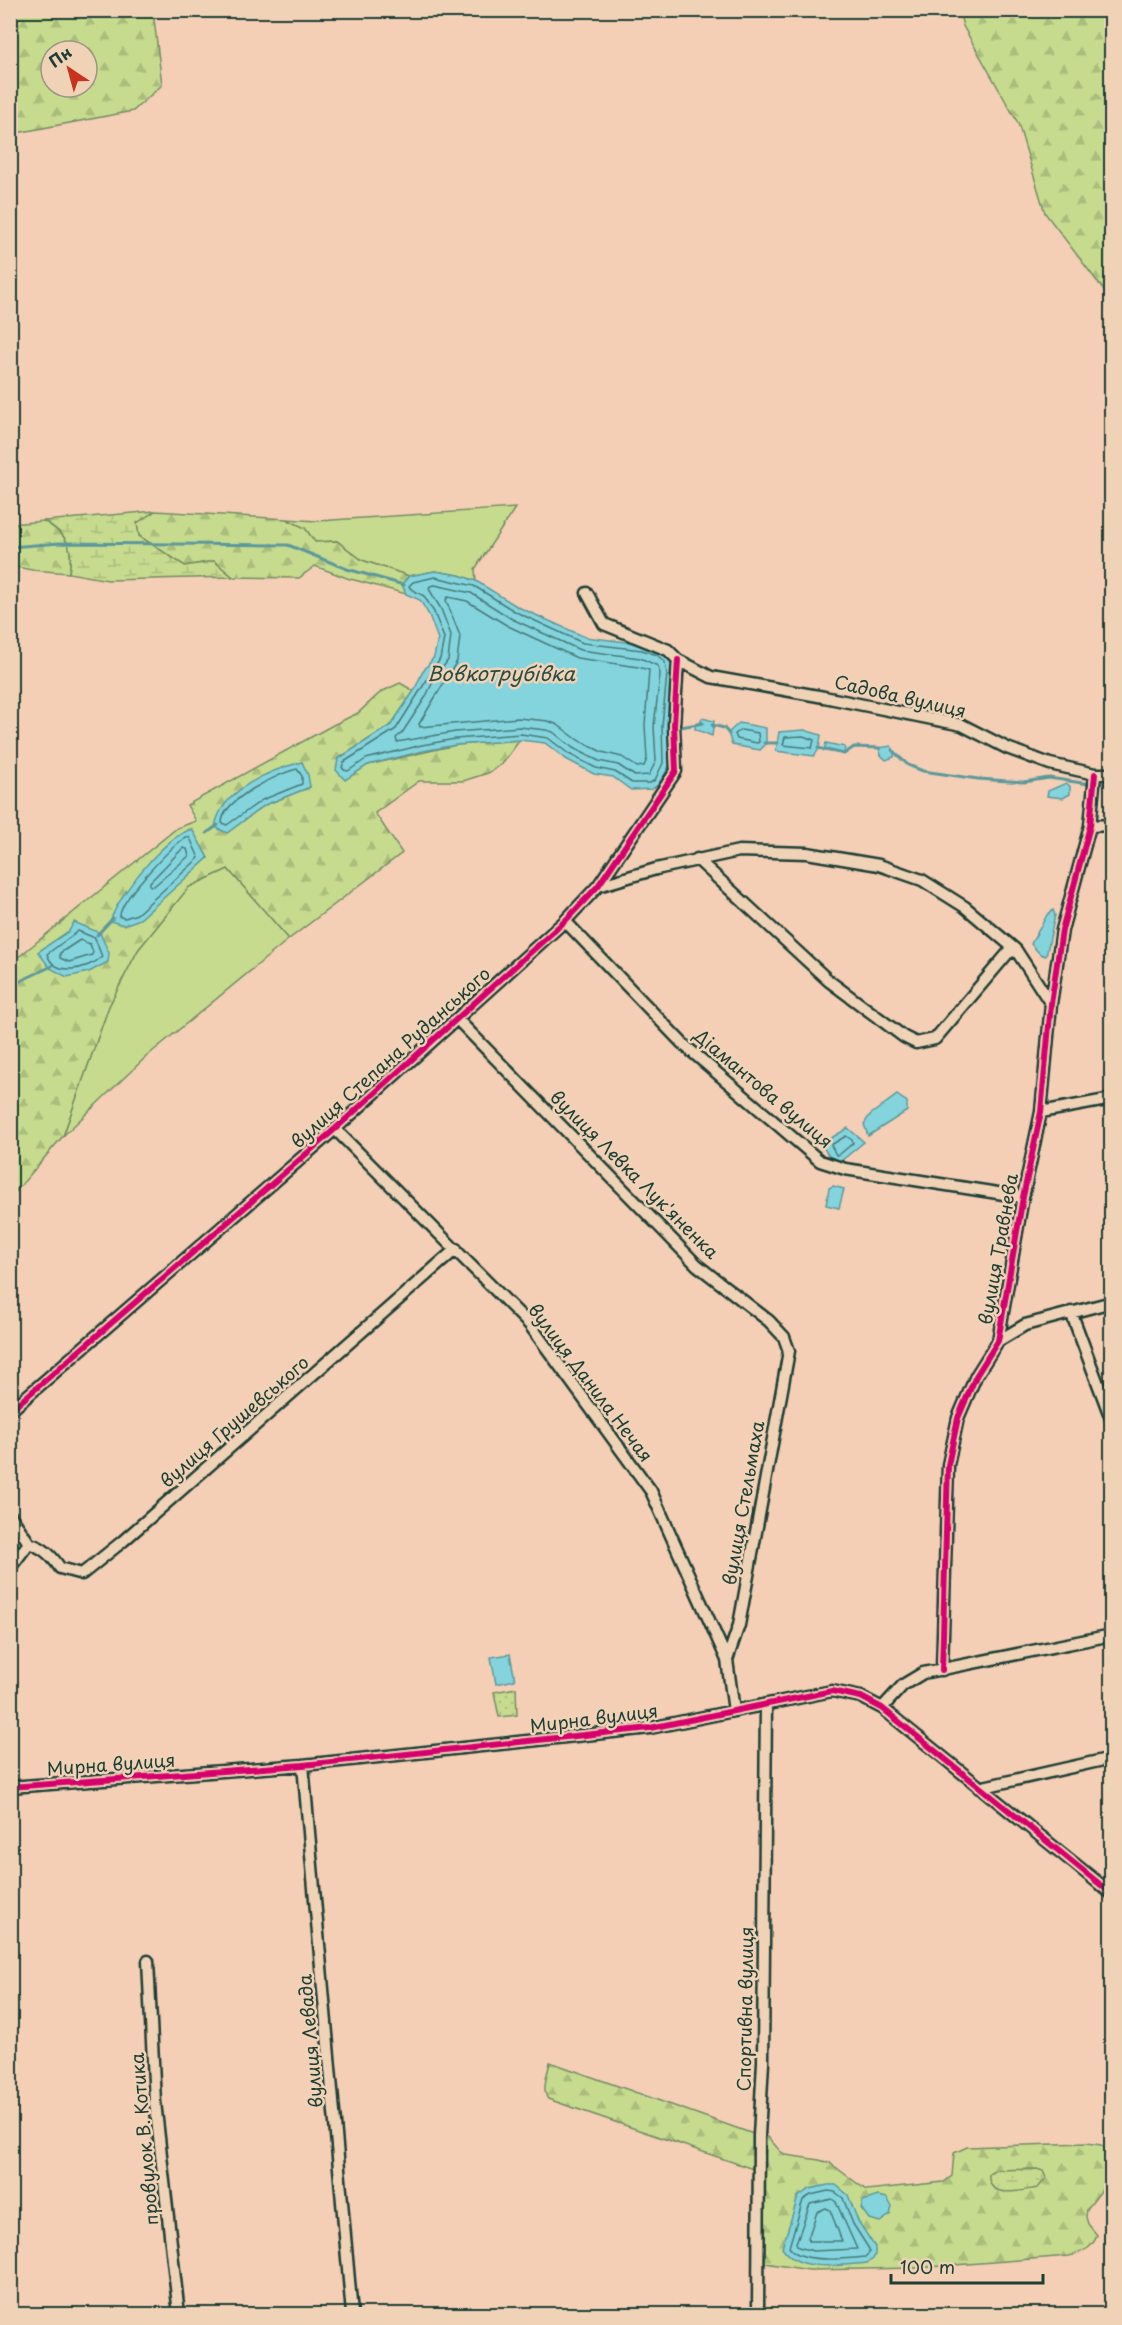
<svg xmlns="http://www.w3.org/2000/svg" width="1122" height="2325" font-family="'Playpen Sans',sans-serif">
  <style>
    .grass { fill: #c7db8f; stroke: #738c62; stroke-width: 1.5 }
    .forest { fill: url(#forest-firs); stroke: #738c62; stroke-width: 1.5; fill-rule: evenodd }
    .wetland { fill: url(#wetland-marsh); stroke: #738c62; stroke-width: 1.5 }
    .park { fill: url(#park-dots); stroke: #738c62; stroke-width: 1.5 }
    .water { fill: #84d4de; stroke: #5c989a; stroke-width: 1.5 }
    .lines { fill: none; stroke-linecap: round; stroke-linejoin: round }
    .shore { stroke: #477978; stroke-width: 1.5 }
    .stream { stroke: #5c989a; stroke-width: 3 }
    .minor-casing { stroke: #1f3d34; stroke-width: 15 }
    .minor { stroke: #f0d3b7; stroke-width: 10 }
    .cycleway-casing { stroke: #f0d3b7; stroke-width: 10 }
    .cycleway { stroke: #d6006c; stroke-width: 6 }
    .labels { text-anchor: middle; stroke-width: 5; stroke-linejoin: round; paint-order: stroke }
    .street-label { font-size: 18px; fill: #1f3d34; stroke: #f0d3b7 }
    .water-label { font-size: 20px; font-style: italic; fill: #294c45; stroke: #f0d3b7 }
  </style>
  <defs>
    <pattern id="forest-firs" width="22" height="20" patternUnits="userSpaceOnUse" patternTransform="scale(1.5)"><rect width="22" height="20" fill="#c7db8f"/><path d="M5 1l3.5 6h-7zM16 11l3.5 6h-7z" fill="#aabd7c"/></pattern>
    <pattern id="wetland-marsh" width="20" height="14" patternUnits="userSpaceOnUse" patternTransform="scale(1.5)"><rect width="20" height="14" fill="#c7db8f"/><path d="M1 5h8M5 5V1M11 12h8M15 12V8" fill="none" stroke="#aabd7c"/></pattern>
    <pattern id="park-dots" width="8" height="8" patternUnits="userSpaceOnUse" patternTransform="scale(1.5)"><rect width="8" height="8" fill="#c7db8f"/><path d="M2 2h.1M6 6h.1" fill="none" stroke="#aabd7c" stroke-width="1.8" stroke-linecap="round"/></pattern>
  </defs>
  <rect width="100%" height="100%" fill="#f4cfb6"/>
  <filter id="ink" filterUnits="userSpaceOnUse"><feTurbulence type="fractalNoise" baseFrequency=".0167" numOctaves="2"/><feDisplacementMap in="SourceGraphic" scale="12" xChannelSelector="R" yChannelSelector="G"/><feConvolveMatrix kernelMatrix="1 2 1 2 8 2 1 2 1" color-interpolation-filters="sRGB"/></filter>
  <g filter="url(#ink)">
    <path class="grass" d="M515,508L475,569L476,581L459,575L435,571L409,576L362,560L337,541L315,542L305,528L286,519L317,521Z
      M228,869L289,939L147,1056L63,1136L109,1006L138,950L189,887Z"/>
    <path class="forest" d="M11,10L153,11L162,85L133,111L11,134ZM51,51H87V87H51Z
      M959,11H1111V348L1106,293L1045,213L1018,123L963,26Z
      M155,511L286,519L305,528L315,542L337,541L362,560L409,576L402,584L406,594L347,578L315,566L299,578L233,577L214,561L185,566L139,536L137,523Z
      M44,521C67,535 74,545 69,573L32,570L11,566V524Z
      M400,683L414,691L391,725L338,759L368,765L456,745L520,740L502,764L488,773L463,781H419L375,813L402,853L289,939L228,869L189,887L138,950L109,1006L63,1136L11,1197V963L177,828L196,821L187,805L333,725L358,713L381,692ZM302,762L310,787L265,805L227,832ZM192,829L208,858L158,901ZM91,930L100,933L38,952L69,931Z
      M550,2062L759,2136L768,2137L780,2151L786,2155L819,2160L830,2163L866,2190L944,2182L952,2176L954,2153L967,2147L1087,2143L1101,2145L1111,2153V2178L1087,2209L1086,2217L1088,2224L1097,2235C1093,2248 1082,2253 1069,2256L916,2268L809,2270L759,2262V2171L548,2099C541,2089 548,2073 550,2062Z"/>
    <path class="wetland" d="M155,511L137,523L139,536L185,566L214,561L233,577L108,580L69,573C74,545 67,535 44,521Z
      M1037,2169L1043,2171L1046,2178L1038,2188C1022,2190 987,2201 989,2174L996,2170Z"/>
    <path class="park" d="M516,1688L517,1715L499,1717L494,1692Z"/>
    <path class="water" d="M435,571L459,575L476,581L518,607L585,637L643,644L660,650L672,660L673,674L668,726L670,765L659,784L652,789L631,790L613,777L594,774L566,759L545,743L520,740L456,745L423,751L368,765L345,780L336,770L338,759L391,725L414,691L422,673L434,657L438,639L429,615L420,600L406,594L402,584L409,576Z
      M702,718L714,721L712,736L695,729V724H700Z
      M739,723L766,728V744L760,750L732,745L728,733Z
      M804,730L821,735L819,749L814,756L776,751L779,732Z
      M826,743L845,747L844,754L824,751Z
      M891,746L894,751V757L886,760L881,755L879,748Z
      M302,762L308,775L310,787L265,805L227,833L215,827C221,790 270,770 302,762Z
      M1066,783L1070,786V794L1063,798L1047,796L1048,791Z
      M192,829L208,858L140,919L124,925L110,921C120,894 164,837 192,829Z
      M1053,910L1055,915L1046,956L1040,954L1031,944L1047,915Z
      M74,922L100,933L109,953L108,962L89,972L67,977L50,968L38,952L69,931Z
      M897,1095L907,1102V1111L868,1136L864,1124L870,1115Z
      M848,1128L864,1142L841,1161H832L821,1144Z
      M833,1186L844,1189L839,1208L826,1205L829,1188Z
      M510,1654L515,1680L496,1684L491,1657Z
      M828,2185H836L848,2195L858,2221L875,2247V2254L873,2259L867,2263C841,2265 798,2273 782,2248L798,2197L809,2189Z
      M878,2196L887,2198L892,2207L890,2215L880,2222L869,2219L861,2208L863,2201Z"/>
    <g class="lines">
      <path class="shore" d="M435,577L474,586L516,612L583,643L642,650L657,655L665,662L667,674L662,726L663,763L655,780L650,783H632L615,772L596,768L569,754L548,738L521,734L455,739L422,745L366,759L348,771L344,770L342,767L344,762L396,729L440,659L444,638L434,612L424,596L411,589L409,586L413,582Z
        M435,585L471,593L512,619L580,650L640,658L658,666L660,674L654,726L656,761L649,775L635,776L618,765L599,761L573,748L553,732L546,730L520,727L455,732L397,742L396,738L402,733L425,698L434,680L448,660L451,635L441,609L429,589L430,586Z
        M448,597L467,601L508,626L577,658L638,667L649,670L645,725L647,759L644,766L637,767L622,757L602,752L578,740L558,725L548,721L518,718L420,727L419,724L457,661L460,636L446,600Z
        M741,730L758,733L759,742L757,743L737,739L735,734Z
        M803,736L814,740L812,748L783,745L785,737Z
        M297,769L302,776V784L262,800L227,825L222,823C222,800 277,774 297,769Z
        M186,837L190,838L199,858L137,914L125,918L120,917C118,901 171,847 186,837Z
        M183,848L187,849L189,856L154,886H150V882Z
        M78,931L95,938L102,957C88,969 55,978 47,954Z
        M80,940L90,944L93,952L92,955L69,962L60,958V953Z
        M846,1136L852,1140L853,1143L840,1154L836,1155L831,1145Z
        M828,2191L835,2192L843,2198L853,2224L869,2249V2253L865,2257C847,2259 800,2264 789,2247L803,2200L811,2195Z
        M832,2199L836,2202L857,2249L813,2251L798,2247L796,2243L810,2204Z
        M826,2208L830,2210L842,2241H809L808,2238L817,2212Z"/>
      <path class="stream" d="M10,547L60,543L288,545L347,569L404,585
        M712,725L724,728L729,734
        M681,727L703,723
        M764,743H778
        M818,748L844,754L854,747L880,748
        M892,750L908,765L923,771L978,779L1024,782L1049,778L1089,784
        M1098,784L1112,783
        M207,833L218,825
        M97,935L113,918
        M10,986L52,966"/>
      <g class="minor-casing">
        <path id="minor" d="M587,593L604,624L668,650L678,660L711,677L824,697L962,725L1007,748L1050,764L1095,774H1112
          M1090,826L1112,825
          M697,859L829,981L904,1037L916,1043L935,1039L1008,953L1016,950
          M598,886L656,869L739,851L807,853L879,865L922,880L965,907L1016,950L1051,1004
          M565,921L683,1044L820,1161L845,1169L1023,1197
          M457,1019L697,1265L769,1321L784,1337L789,1351L739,1625L727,1660
          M1041,1112L1112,1099
          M335,1129L530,1325L651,1491L727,1660L734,1711
          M1071,1312L1112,1421
          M998,1341L1025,1325L1112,1302
          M10,1411L335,1129L565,921L598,886L676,771L674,725L678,660
          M10,1515L29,1543L10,1568
          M29,1543C44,1548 52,1556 60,1568L82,1574L123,1541L456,1249
          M942,1670L948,1465L958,1418L976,1376L998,1341L1023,1197L1041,1112L1051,1004L1062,930L1090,826L1095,774
          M882,1708L903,1685L923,1673L1112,1635
          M303,1765L352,2314
          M10,1787L303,1765L650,1728L832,1691L861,1697L882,1708L1112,1894
          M979,1788L1112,1758
          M148,1961L155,2102L179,2314
          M758,2314L759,2136L763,2062L766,1704"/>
      </g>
      <use href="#minor" class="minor"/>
      <g class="cycleway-casing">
        <path id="cycleway" d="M10,1411L335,1129L565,921L598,886L676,771L674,725L678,660
          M942,1670L948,1465L958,1418L976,1376L998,1341L1023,1197L1041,1112L1051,1004L1062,930L1090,826L1095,774
          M10,1787L303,1765L650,1728L832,1691L861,1697L882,1708L1112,1894"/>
      </g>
      <use href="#cycleway" class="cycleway"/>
    </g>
  </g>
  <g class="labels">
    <g class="street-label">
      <text transform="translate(900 697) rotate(13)" y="6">Садова вулиця</text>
      <text transform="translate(391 1058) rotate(-42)" y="6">вулиця Степана Руданського</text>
      <text transform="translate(763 1089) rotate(40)" y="6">Діамантова вулиця</text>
      <text transform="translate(634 1175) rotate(45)" y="6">вулиця Левка Лук'яненка</text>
      <text transform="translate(999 1249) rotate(-80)" y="6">вулиця Травнева</text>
      <text transform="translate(590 1383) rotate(53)" y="6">вулиця Данила Нечая</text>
      <text transform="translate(235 1422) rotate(-41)" y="6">вулиця Грушевського</text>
      <text transform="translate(744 1503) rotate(-80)" y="6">вулиця Стельмаха</text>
      <text transform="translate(594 1719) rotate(-7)" y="6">Мирна вулиця</text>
      <text transform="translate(111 1765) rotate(-4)" y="6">Мирна вулиця</text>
      <text transform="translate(746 2009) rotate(-89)" y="6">Спортивна вулиця</text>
      <text transform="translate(311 2041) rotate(-95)" y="6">вулиця Левада</text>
      <text transform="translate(145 2139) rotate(-95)" y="6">провулок В. Котика</text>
    </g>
    <g class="water-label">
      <text x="501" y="681">Вовкотрубівка</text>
    </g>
  </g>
  <rect width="1122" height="2325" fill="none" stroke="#f0d3b7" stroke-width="36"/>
  <rect x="18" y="18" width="1086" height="2289" fill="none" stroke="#1f3d34" stroke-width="2" filter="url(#ink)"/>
  <g transform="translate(69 69) rotate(324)"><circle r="28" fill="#f0d3b7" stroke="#9c9783" stroke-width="1.5"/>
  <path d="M0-4.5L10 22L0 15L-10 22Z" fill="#c8321e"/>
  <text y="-9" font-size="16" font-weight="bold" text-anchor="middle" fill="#1f3d34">Пн</text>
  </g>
  <path d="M891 2274v9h152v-9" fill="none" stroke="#1f3d34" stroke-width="3"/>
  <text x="900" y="2274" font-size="18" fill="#1f3d34" stroke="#f0d3b7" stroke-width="4.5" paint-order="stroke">100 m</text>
</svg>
